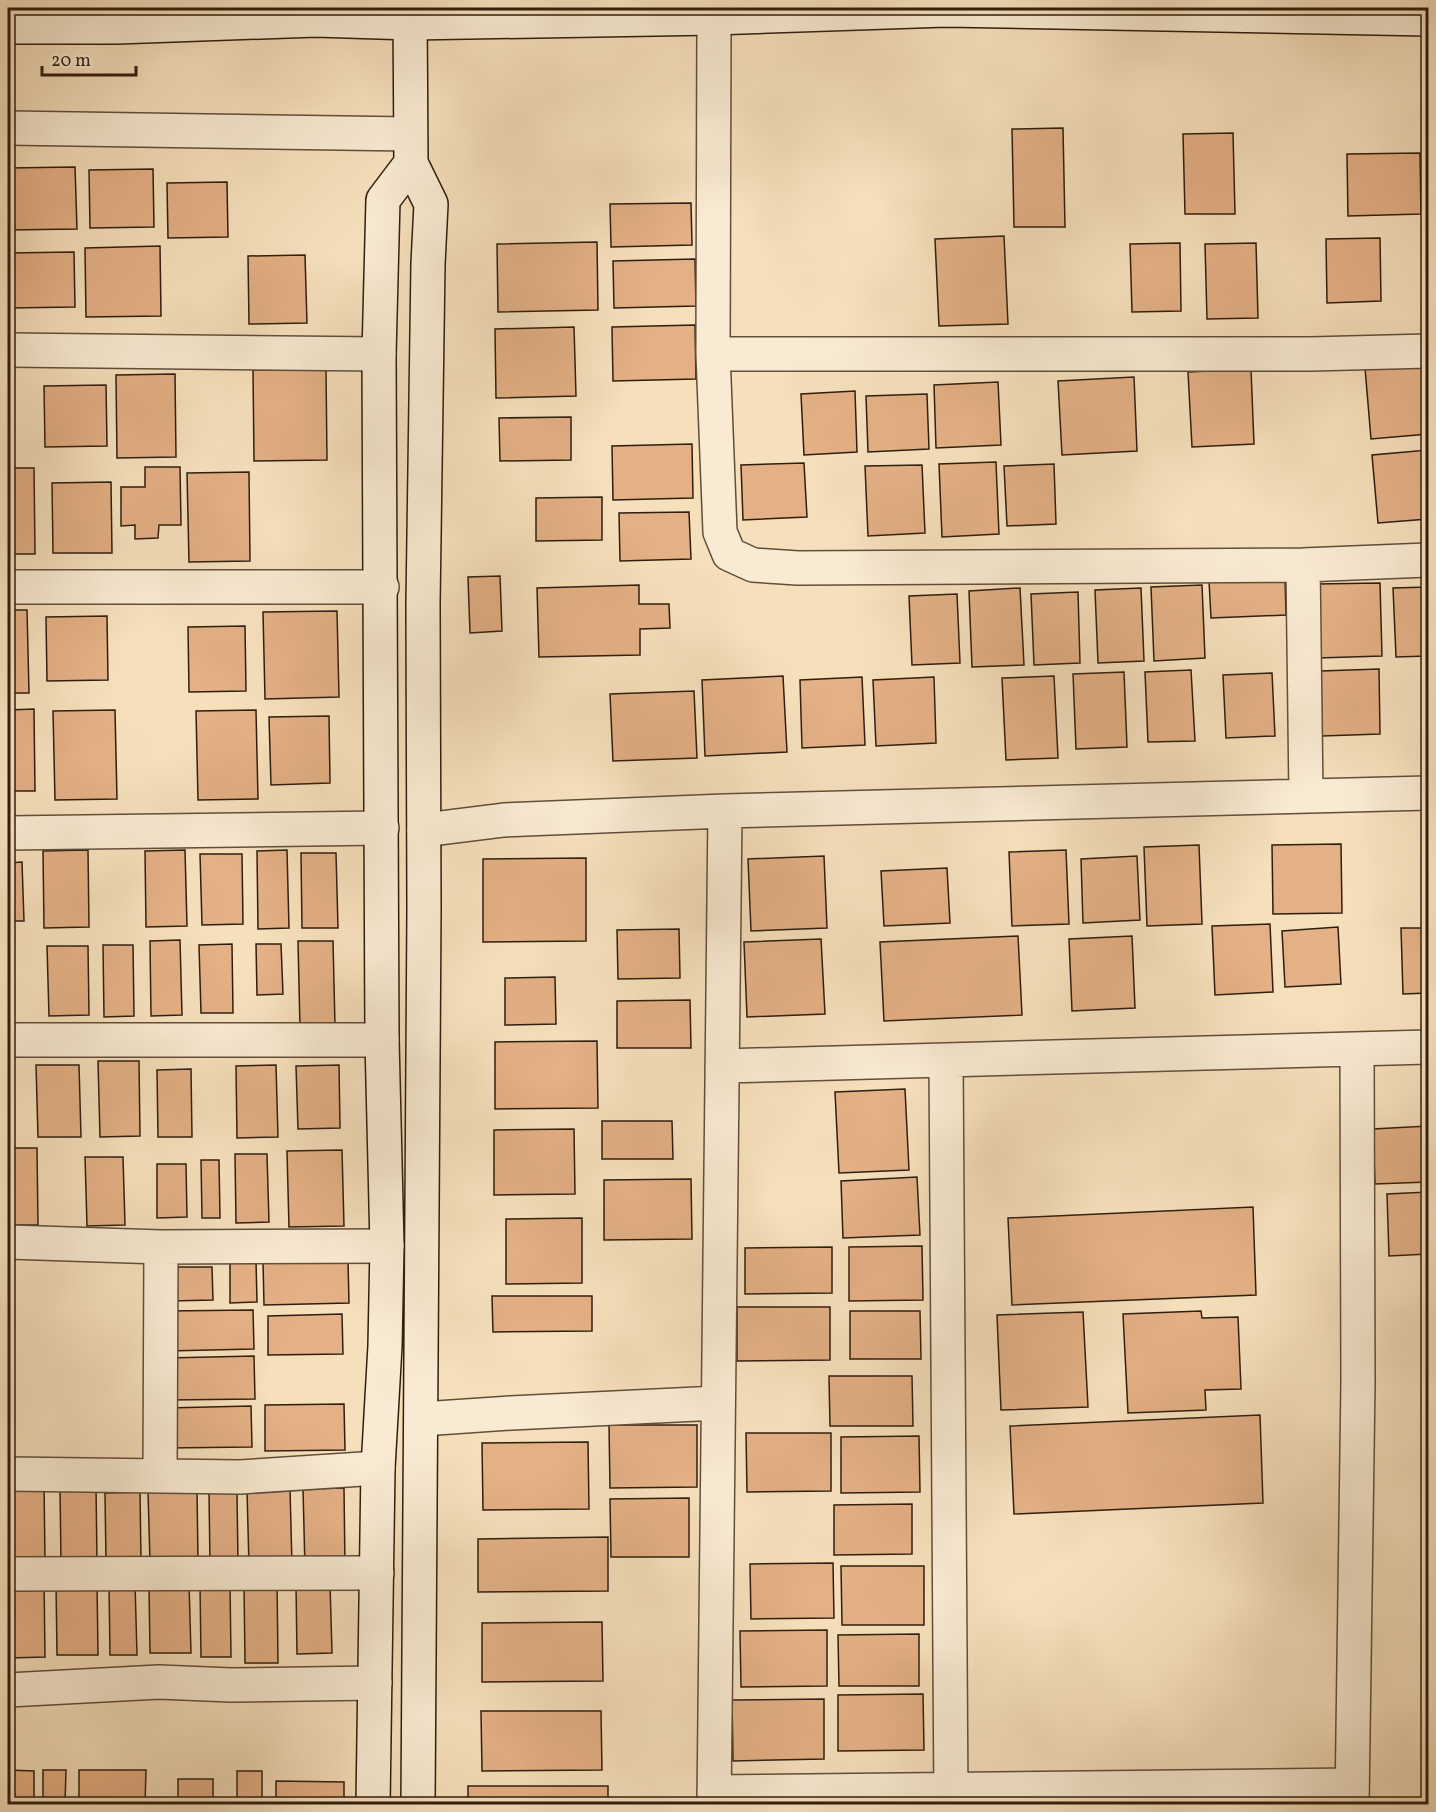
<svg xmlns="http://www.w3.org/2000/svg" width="1436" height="1812" font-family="Vollkorn,serif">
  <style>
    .building { fill: #e4b086; stroke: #2f1e0e; stroke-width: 1.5 }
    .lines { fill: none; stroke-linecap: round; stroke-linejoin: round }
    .street-casing { stroke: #614e3a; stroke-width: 36 }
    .secondary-casing { stroke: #2f1e0e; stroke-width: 36 }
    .street { stroke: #f9ebd3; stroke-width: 33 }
    .secondary { stroke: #f9ebd3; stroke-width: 33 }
  </style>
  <rect width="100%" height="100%" fill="#f6e0bc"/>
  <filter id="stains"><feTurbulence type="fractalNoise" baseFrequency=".00333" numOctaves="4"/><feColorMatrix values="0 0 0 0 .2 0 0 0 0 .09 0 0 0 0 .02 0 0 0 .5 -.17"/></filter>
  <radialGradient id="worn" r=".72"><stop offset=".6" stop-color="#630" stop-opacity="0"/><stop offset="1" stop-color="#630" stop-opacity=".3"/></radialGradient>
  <path class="building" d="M1063,128L1065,227H1014L1012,129Z
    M1233,133L1235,214H1185L1183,134Z
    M1420,153L1421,214L1348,216L1347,154Z
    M75,167L77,229L8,230V168Z
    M153,169L154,227L90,228L89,170Z
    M227,182L228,237L168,238L167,183Z
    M691,203L692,245L611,247L610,204Z
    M1004,236L1008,324L939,326L935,239Z
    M1380,238L1381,301L1327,303L1326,239Z
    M597,242L598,310L498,312L497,244Z
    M1180,243L1181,311L1132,312L1130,244Z
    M1256,243L1258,318L1207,319L1205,244Z
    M160,246L161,316L86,317L85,248Z
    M74,252L75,307L8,308V253Z
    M305,255L307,323L249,324L248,256Z
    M695,259L696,306L614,308L613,261Z
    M695,325L696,379L613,381L612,327Z
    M574,327L576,396L496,398L495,329Z
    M1424,363L1428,434L1371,439L1365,368Z
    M326,369L327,460L254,461L253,370Z
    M1251,369L1254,444L1192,447L1188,372Z
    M175,374L176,457L117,458L116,375Z
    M1134,377L1137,451L1062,455L1058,381Z
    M998,382L1001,445L936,448L934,385Z
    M106,385L107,446L45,447L44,386Z
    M855,391L857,452L804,455L801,394Z
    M927,394L929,449L868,452L866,396Z
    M571,417V460L500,461L499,418Z
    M692,444L693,498L613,500L612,446Z
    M1428,450V519L1378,523L1372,455Z
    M996,462L999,534L942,537L939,464Z
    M804,463L807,517L743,520L741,465Z
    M1054,464L1056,524L1007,526L1004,466Z
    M922,465L925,533L868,536L865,466Z
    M145,467H180L181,525H159L158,538L135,539V525L121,526V487H145Z
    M8,468H34L35,554H8Z
    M249,472L250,561L189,562L187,473Z
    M111,482L112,553H53L52,483Z
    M602,497V540L536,541V498Z
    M689,512L691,559L620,561L619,513Z
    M500,576L502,631L470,633L468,577Z
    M1285,578L1286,615L1211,618L1209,581Z
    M1380,583L1382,656L1318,658L1316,584Z
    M639,585V604H669L670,628L640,629V655L539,657L537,588Z
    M1202,585L1205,658L1154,661L1151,587Z
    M1428,587V656L1396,657L1393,588Z
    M1020,588L1024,665L972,667L969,591Z
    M1141,588L1144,661L1098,663L1095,590Z
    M1078,592L1080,663L1034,665L1031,594Z
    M957,594L960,663L912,665L909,596Z
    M8,610H27L29,693H8Z
    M337,611L339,697L265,699L263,612Z
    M107,616L108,680L47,681L46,617Z
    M245,626L246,691L189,692L188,627Z
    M1379,669L1380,734L1322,736L1321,671Z
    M1191,670L1195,741L1148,742L1145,672Z
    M1124,672L1127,747L1076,749L1073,674Z
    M1272,673L1275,736L1226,738L1223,675Z
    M783,676L787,752L705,756L702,680Z
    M1054,676L1058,758L1006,760L1002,678Z
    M862,677L865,745L802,748L800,680Z
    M934,677L936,743L876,746L873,680Z
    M694,691L697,758L613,761L610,694Z
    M34,709L35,791H8V710Z
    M115,710L117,799L55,800L53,711Z
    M256,710L258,799L198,800L196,711Z
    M329,716L330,783L271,785L269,717Z
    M1341,844L1342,913L1273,914L1272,845Z
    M1199,845L1202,924L1147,926L1144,847Z
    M88,850L89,927L44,928L43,851Z
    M185,850L187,926L146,927L145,851Z
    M287,850L289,928L258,929L257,851Z
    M1066,850L1069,924L1012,926L1009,852Z
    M301,853H336L338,928H302Z
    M200,854H242L243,924L202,925Z
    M824,856L827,928L751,931L748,859Z
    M1137,856L1140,920L1083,923L1081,859Z
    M586,858V941L483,942V859Z
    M22,862L24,921H8V863Z
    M947,868L950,923L884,926L881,871Z
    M1270,924L1273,992L1215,995L1212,926Z
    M1338,927L1341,984L1285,987L1282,931Z
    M1401,928H1428V993L1403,994Z
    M679,929L680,978L618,979L617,930Z
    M1018,936L1022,1015L884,1021L880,942Z
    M1132,936L1135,1008L1072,1011L1069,939Z
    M821,939L825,1014L747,1017L744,942Z
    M180,940L182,1015L151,1016L150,941Z
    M298,941H333L335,1026L300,1027Z
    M232,944L233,1013H201L199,945Z
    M256,944H281L283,994L257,995Z
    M103,945H133L134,1016L104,1017Z
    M47,946H88L89,1015L49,1016Z
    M555,977L556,1024L505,1025V978Z
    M690,1000L691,1048H617V1001Z
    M597,1041L598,1108L495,1109V1042Z
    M98,1061H139L140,1136L100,1137Z
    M36,1065H79L81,1137H38Z
    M276,1065L278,1137L237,1138L236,1066Z
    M339,1065L340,1128L298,1129L296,1066Z
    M191,1069L192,1137H158L157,1070Z
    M905,1089L909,1170L839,1173L835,1092Z
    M602,1121H672L673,1159H602Z
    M1428,1126V1182L1375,1184L1373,1129Z
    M574,1129L575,1194L494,1195V1130Z
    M8,1148H37L38,1225H8Z
    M342,1150L344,1226L289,1227L287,1151Z
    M235,1154H267L269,1222L236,1223Z
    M85,1157H123L125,1225L87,1226Z
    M201,1160H219L220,1218H202Z
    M157,1164H186L187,1217L157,1218Z
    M917,1177L920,1235L843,1238L841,1181Z
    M691,1179L692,1239L604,1240V1180Z
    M1428,1192V1254L1389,1256L1387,1194Z
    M1253,1207L1256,1295L1012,1305L1008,1218Z
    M582,1218V1283L506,1284V1219Z
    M922,1246L923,1300L849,1301V1247Z
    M832,1247V1293L745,1294V1248Z
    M348,1260L349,1303L264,1305L263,1261Z
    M230,1261H256L257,1302L230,1303Z
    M169,1267H212L213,1300L170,1301Z
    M492,1296H592V1331L493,1332Z
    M737,1307H830V1360L737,1361Z
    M253,1310L254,1349L167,1351V1311Z
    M850,1311H920L921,1359H850Z
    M1201,1311L1202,1318L1238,1317L1241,1389L1205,1390L1206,1410L1128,1413L1123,1314Z
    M1083,1312L1088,1407L1001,1410L997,1315Z
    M342,1314L343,1354L268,1355V1316Z
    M254,1356L255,1399L168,1400L167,1358Z
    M829,1376H912L913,1426H830Z
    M344,1404L345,1450L265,1451V1405Z
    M251,1406L252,1447L166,1448V1408Z
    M1260,1415L1263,1503L1014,1514L1010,1426Z
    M609,1425H697V1487L610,1488Z
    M746,1433H831V1491L747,1492Z
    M919,1436L920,1492L841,1493V1437Z
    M588,1442L589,1509L483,1510L482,1443Z
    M11,1483H44L45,1561L13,1562Z
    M96,1486L97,1562L61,1563L60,1487Z
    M344,1488L345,1567L305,1568L303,1489Z
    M290,1489L292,1565L249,1566L247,1490Z
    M197,1490L198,1562H150L148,1491Z
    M140,1492L141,1561L106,1562L105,1493Z
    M209,1492H237L238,1564H210Z
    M689,1498V1557H611L610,1499Z
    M912,1504V1554L834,1555V1505Z
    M608,1537V1591L478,1592V1539Z
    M833,1563L834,1618L751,1619L750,1564Z
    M841,1566H924V1625H842Z
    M44,1580L45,1657L8,1658V1581Z
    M97,1582L98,1655H57L56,1583Z
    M277,1582L278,1663H245L244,1583Z
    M109,1583H135L137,1655H110Z
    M189,1584L191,1653H150L149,1585Z
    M330,1584L332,1653L297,1654L296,1585Z
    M200,1585H230L231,1657H201Z
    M602,1622L603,1681L482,1682V1623Z
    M827,1630V1686L741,1687L740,1631Z
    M919,1634V1686H839L838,1635Z
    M923,1694L924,1750L838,1751V1695Z
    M824,1699V1759L733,1761L732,1700Z
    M481,1711H601L602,1770L482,1771Z
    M8,1770L34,1771V1804H8Z
    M43,1770H66L65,1804H43Z
    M79,1770H146L145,1804H79Z
    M237,1771H262V1804H237Z
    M178,1779H213V1804H178Z
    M276,1781L344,1782V1804H276Z
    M468,1786H608V1804H468Z"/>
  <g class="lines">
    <g class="street-casing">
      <path id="street" d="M714,18L713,354L720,532L729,554L753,565L798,568L1303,565L1428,560
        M8,128L410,134
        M8,350L379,354
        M713,354H1311L1428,351
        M1303,565L1306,796
        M8,587H382
        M424,830L504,820L725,811L1428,793
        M8,833L382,828
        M8,1040H382
        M946,1060L951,1804
        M722,1066L1428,1047
        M8,1242L161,1247L387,1246
        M422,1419L511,1413L718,1403
        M8,1474L240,1477L378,1468
        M160,1475L161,1247
        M8,1574L377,1573
        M8,1690L159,1682L231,1685L375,1683
        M714,1792L1352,1785
        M714,1804L725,811
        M1352,1804L1358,1382L1357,1049"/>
    </g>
    <g class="secondary-casing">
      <path id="secondary" d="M410,8L411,163L431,204L428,264L423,604L424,909L418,1804
        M8,27H117L316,20L411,23L714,18L946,10L1428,19
        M373,1804L378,1468L385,1346L387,1246L382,1040L379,354L383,200L411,163"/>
    </g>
    <use href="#street" class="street"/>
    <use href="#secondary" class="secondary"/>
  </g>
  <rect width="1436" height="1812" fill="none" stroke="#f6e0bc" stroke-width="30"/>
  <rect x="9" y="9" width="1418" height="1794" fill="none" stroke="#2f1e0e" stroke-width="3"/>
  <rect x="15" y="15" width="1406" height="1782" fill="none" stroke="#2f1e0e" stroke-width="1.5"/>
  <path d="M42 66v9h94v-9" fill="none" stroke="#2f1e0e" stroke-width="3"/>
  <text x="51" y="66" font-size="18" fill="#2f1e0e" stroke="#f9ebd3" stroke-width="4.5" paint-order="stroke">20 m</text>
  <rect width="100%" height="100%" filter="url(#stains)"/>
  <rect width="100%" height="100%" fill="url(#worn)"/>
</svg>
